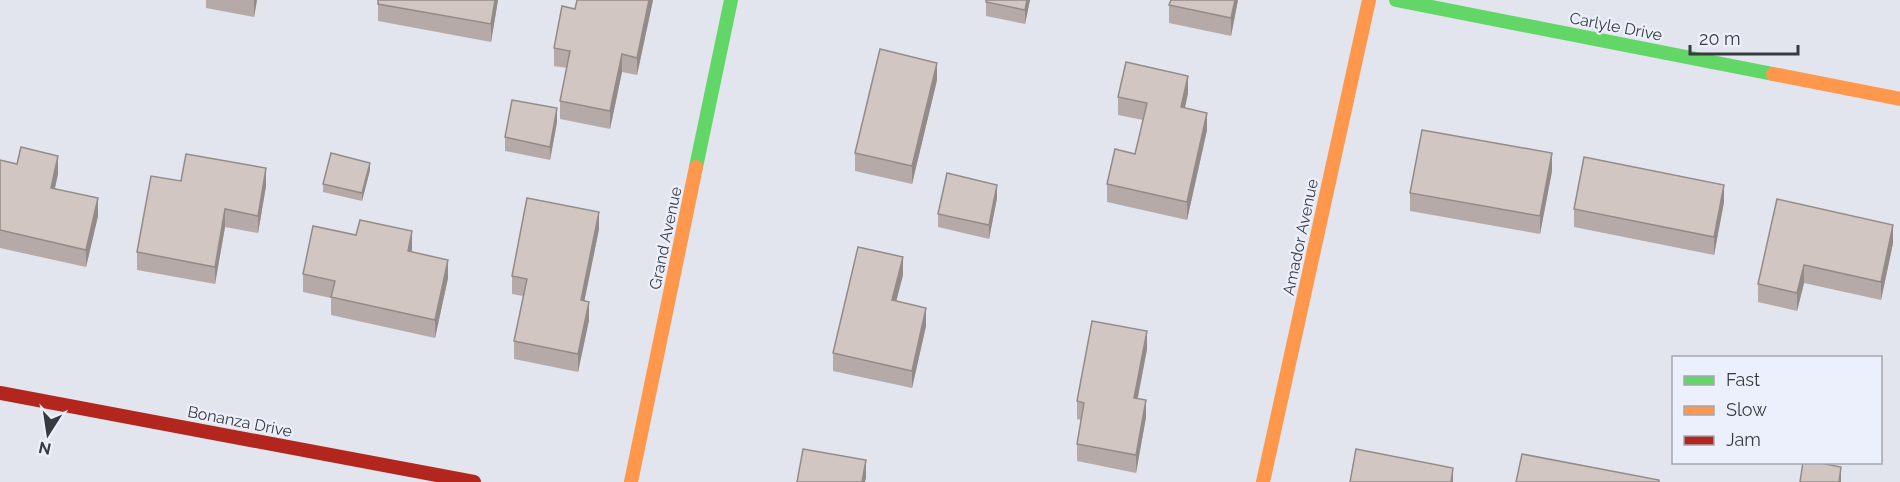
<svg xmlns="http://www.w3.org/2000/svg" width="1900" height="482" font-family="Raleway,sans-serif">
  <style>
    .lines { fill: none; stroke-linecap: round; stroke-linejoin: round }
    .fast { stroke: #63d668; stroke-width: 14 }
    .slow { stroke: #ff974d; stroke-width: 14 }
    .jam { stroke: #b3261e; stroke-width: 14 }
    .wall { fill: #b5aaa8 }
    .shaded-wall { fill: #938b88 }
    .building { fill: #d2c6c3; stroke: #938b88; stroke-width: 1.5 }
    .labels { text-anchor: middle; stroke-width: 4.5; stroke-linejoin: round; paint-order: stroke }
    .street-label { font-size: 16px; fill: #373a3f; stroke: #ecf0fc }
  </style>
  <rect width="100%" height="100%" fill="#e2e5ee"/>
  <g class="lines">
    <path class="fast" d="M1396,0L1773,74
      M696,167L731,0"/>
    <path class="slow" d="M1773,74L1900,99
      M631,482L696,167
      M1263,482L1369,0"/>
    <path class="jam" d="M0,393L474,482"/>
  </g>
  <path class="wall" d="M206,0H257L254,17L206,8Z
    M498,0L491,42L378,21V4Z
    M577,0H653L637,75L622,72L610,129L560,119V101L567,68L554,66V48L575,9Z
    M1030,0L1025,24L986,16V2Z
    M1238,0L1231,36L1169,23V5Z
    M937,80L912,184L855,171V153Z
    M1188,93L1185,108L1207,130L1187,220L1107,202V184L1135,154L1143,120L1118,115V97Z
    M557,122L550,160L505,151V137Z
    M0,160L58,174L55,188L98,216L86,267L0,248Z
    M370,170L362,201L323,192V184Z
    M1552,171L1540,234L1410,211V193Z
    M181,181L266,186L258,233L225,227L215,284L137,270V252Z
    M997,198L989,239L938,227V214Z
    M1777,199L1893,243L1881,300L1804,283L1797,311L1758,302V284Z
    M1724,202L1714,255L1574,227V209Z
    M599,229L584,301L589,320L578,372L514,359V341L523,296L512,294V276Z
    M412,249V252L448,278L435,338L331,315V298L303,292V274Z
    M903,275L896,301L926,326L912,388L833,371V353Z
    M1147,349L1138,398L1146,417L1136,473L1077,461V444L1081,420L1077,419V401Z"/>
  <path class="shaded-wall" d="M254,0H257L254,17Z
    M495,0H498L491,42V24Z
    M649,0H653L637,75V58Z
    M1027,0H1030L1025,24V10Z
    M1235,0H1238L1231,36V18Z
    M622,54V72L610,129V111Z
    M937,63V80L912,184V166Z
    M1188,76V93L1181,125V107Z
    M557,108V122L550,160V147Z
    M1207,113V130L1187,220V202Z
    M1552,153V171L1540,234V216Z
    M58,156V174L51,205V188Z
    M370,163V170L362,201V193Z
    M266,168V186L258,233V216Z
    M997,185V198L989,239V225Z
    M1724,185V202L1714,255V237Z
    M98,198V216L86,267V250Z
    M225,209V227L215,284V267Z
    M599,212V229L581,318V300Z
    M1893,225V243L1881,300V282Z
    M412,231V249L408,269V251Z
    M903,257V275L892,318V300Z
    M448,260V278L435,338V320Z
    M1804,265V283L1797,311V293Z
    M589,302V320L578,372V354Z
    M926,308V326L912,388V371Z
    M1147,331V349L1134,416V398Z
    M1146,400V417L1136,473V455Z
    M866,460V478L865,482H862Z
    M1841,467V482H1839Z
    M1453,468V482H1451Z"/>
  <path class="building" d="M378,0H495L491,24L378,4Z
    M577,0H649L637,58L622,54L610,111L560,101L570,51L554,48L562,6L575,9Z
    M986,0H1027L1025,10L986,2Z
    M1171,0H1235L1231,18L1169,5Z
    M880,49L937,63L912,166L855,153Z
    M1126,62L1188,76L1181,107L1207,113L1187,202L1107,184L1115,149L1135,154L1147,103L1118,97Z
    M512,100L557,108L550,147L505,137Z
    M1422,130L1552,153L1540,216L1410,193Z
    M21,147L58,156L51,188L98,198L86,250L0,230V160L17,164Z
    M331,153L370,163L362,193L323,184Z
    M186,154L266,168L258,216L225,209L215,267L137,252L151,176L181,181Z
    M1584,157L1724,185L1714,237L1574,209Z
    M947,173L997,185L989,225L938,214Z
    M527,198L599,212L581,300L589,302L578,354L514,341L527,279L512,276Z
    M1777,199L1893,225L1881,282L1804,265L1797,293L1758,284Z
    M360,220L412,231L408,251L448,260L435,320L331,297L335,281L303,274L313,226L356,235Z
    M858,247L903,257L892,300L926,308L912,371L833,353Z
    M1092,321L1147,331L1134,398L1146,400L1136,455L1077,444L1084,403L1077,401Z
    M803,449L866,460L862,482H797Z
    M1356,449L1453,468L1451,482H1350Z
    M1522,454L1659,480V482H1516Z
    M1803,462H1815L1841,467L1839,482H1800Z"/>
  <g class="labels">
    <g class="street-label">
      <text transform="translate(1616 26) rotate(11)" y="6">Carlyle Drive</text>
      <text transform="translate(1300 237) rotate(-78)" y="6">Amador Avenue</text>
      <text transform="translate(665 238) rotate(-78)" y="6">Grand Avenue</text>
      <text transform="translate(240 421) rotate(11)" y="6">Bonanza Drive</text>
    </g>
  </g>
  <rect x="1672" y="356" width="210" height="108" fill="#ecf0fc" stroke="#a4a7b0" stroke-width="1.5"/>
  <rect x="1684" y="376" width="30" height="9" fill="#63d668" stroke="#a4a7b0" stroke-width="1.5"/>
  <text x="1726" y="386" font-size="18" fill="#373a3f">Fast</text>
  <rect x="1684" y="406" width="30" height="9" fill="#ff974d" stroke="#a4a7b0" stroke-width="1.5"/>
  <text x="1726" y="416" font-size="18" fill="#373a3f">Slow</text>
  <rect x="1684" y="436" width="30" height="9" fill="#b3261e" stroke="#a4a7b0" stroke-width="1.5"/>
  <text x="1726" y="446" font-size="18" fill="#373a3f">Jam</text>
  <g transform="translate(48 434) rotate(192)" stroke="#ecf0fc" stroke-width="4.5" paint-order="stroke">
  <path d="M0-4.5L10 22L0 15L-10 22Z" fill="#373a3f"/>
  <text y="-9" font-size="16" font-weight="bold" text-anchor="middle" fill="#373a3f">N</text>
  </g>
  <path d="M1690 45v9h108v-9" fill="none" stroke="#373a3f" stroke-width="3"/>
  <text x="1699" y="45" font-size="18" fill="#373a3f" stroke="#ecf0fc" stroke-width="4.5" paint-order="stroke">20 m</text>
</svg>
